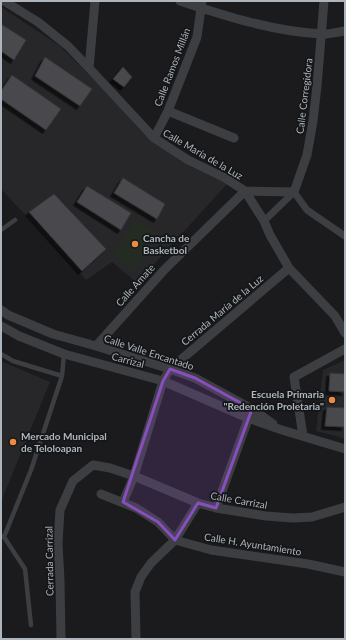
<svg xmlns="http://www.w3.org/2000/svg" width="346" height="640" font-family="Lato,sans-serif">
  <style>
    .built { fill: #27272a }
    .green { fill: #232b22 }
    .building { fill: #48494d; stroke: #353639; filter: url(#shadow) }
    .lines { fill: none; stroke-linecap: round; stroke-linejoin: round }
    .service { stroke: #3c3e42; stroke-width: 4.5 }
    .pedestrian { stroke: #3c3e42; stroke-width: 7 }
    .minor { stroke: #3c3e42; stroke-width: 9 }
    .marked { fill: #884ebe; fill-opacity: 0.2; stroke: #884ebe; stroke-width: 3; stroke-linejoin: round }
    .poi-dot { fill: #ec8b43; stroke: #151618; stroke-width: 1.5 }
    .labels { text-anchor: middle; stroke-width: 3.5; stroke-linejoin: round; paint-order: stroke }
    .street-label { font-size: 10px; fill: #aeb5bc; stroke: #151618 }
    .poi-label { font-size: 10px; font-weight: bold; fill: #aeb5bc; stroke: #151618; text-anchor: start }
  </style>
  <defs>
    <filter id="shadow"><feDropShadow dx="-3.5" dy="3.5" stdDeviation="0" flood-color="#0009"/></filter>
  </defs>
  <rect width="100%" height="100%" fill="#1b1b1d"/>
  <path class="built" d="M1,7L60,46L110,96L140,130L155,144L191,167L227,184L137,283L112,262L86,280L1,189Z
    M345,360V439L336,436L316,431L323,370Z
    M1,361L50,382L1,502Z"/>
  <path class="green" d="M136,219L157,234L136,270L112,254Z"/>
  <path class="building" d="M1,24L26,40L14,60L1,51Z
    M45,57L92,89L80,106L35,76Z
    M123,67L132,77L124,87L113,79Z
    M12,75L61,109L46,130L1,99V91Z
    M123,178L165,204L157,219L114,193Z
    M87,186L131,213L121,230L77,202Z
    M54,194L106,249L82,271L29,212Z
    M330,373L345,374V392L329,391Z
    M327,407L345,408V427L325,426Z"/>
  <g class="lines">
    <path class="service" d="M1,230L15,220
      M1,354L13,361L62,376
      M1,536L4,537L31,470L62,376L64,354
      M4,537L25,569L31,625"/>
    <path class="pedestrian" d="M264,221L294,192L307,210L345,236"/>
    <path class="minor" d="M4,1L38,22L68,46L89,68L154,138L188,160L225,178L245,191L264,221L270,235L289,268L335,316L345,333
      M180,1C225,16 272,31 321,34C328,35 337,32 345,31
      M89,68L95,1
      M168,111L234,138
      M154,138L168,111L197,37L202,1
      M1,310L8,315L53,334L96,346L170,369L195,378L252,409L273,424
      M1,326L19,336L64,354L163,381L248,418L282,430L345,449
      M96,346L165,269L245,191L294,192L307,155L313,121L317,86L324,1
      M303,436L294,377L345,349
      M101,494L136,508L158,522L175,540L211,550L308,564L345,572
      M123,502L134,476L163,381L170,369L289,268
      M216,508L250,414
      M61,639L60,581L58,543L60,510L73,481L93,465L110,468L134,476L198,503L216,508L266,516L293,518L312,517L345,507
      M136,639L135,592L141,577L151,563L175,540L198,503"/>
  </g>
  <path class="marked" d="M170,369L195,378L252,409L216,508L198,503L175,540L158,522L123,502L163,381Z"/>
  <g class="poi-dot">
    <circle cx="135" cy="244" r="4"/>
    <circle cx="332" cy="400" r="4"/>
    <circle cx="13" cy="442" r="4"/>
  </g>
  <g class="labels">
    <g class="street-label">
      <text transform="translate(172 67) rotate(-69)" y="4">Calle Ramos Millán</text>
      <text transform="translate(304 96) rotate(-83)" y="4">Calle Corregidora</text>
      <text transform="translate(203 154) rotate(30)" y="4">Calle María de la Luz</text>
      <text transform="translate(135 285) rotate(-48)" y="4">Calle Amate</text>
      <text transform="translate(222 310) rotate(-40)" y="4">Cerrada María de la Luz</text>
      <text transform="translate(149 352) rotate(18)" y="4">Calle Valle Encantado</text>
      <text transform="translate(128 360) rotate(15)" y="4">Carrizal</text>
      <text transform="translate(239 500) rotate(10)" y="4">Calle Carrizal</text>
      <text transform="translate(253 544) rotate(9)" y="4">Calle H. Ayuntamiento</text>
      <text transform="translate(49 561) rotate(-91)" y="4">Cerrada Carrizal</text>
    </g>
    <g class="poi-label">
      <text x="143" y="242">Cancha de<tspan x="143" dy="12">Basketbol</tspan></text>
      <text x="324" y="398" text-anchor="end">Escuela Primaria<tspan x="324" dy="12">"Redención Proletaria"</tspan></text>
      <text x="21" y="440">Mercado Municipal<tspan x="21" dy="12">de Teloloapan</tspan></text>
    </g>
  </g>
  <rect width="346" height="640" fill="none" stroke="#aeb5bc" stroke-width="4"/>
</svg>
